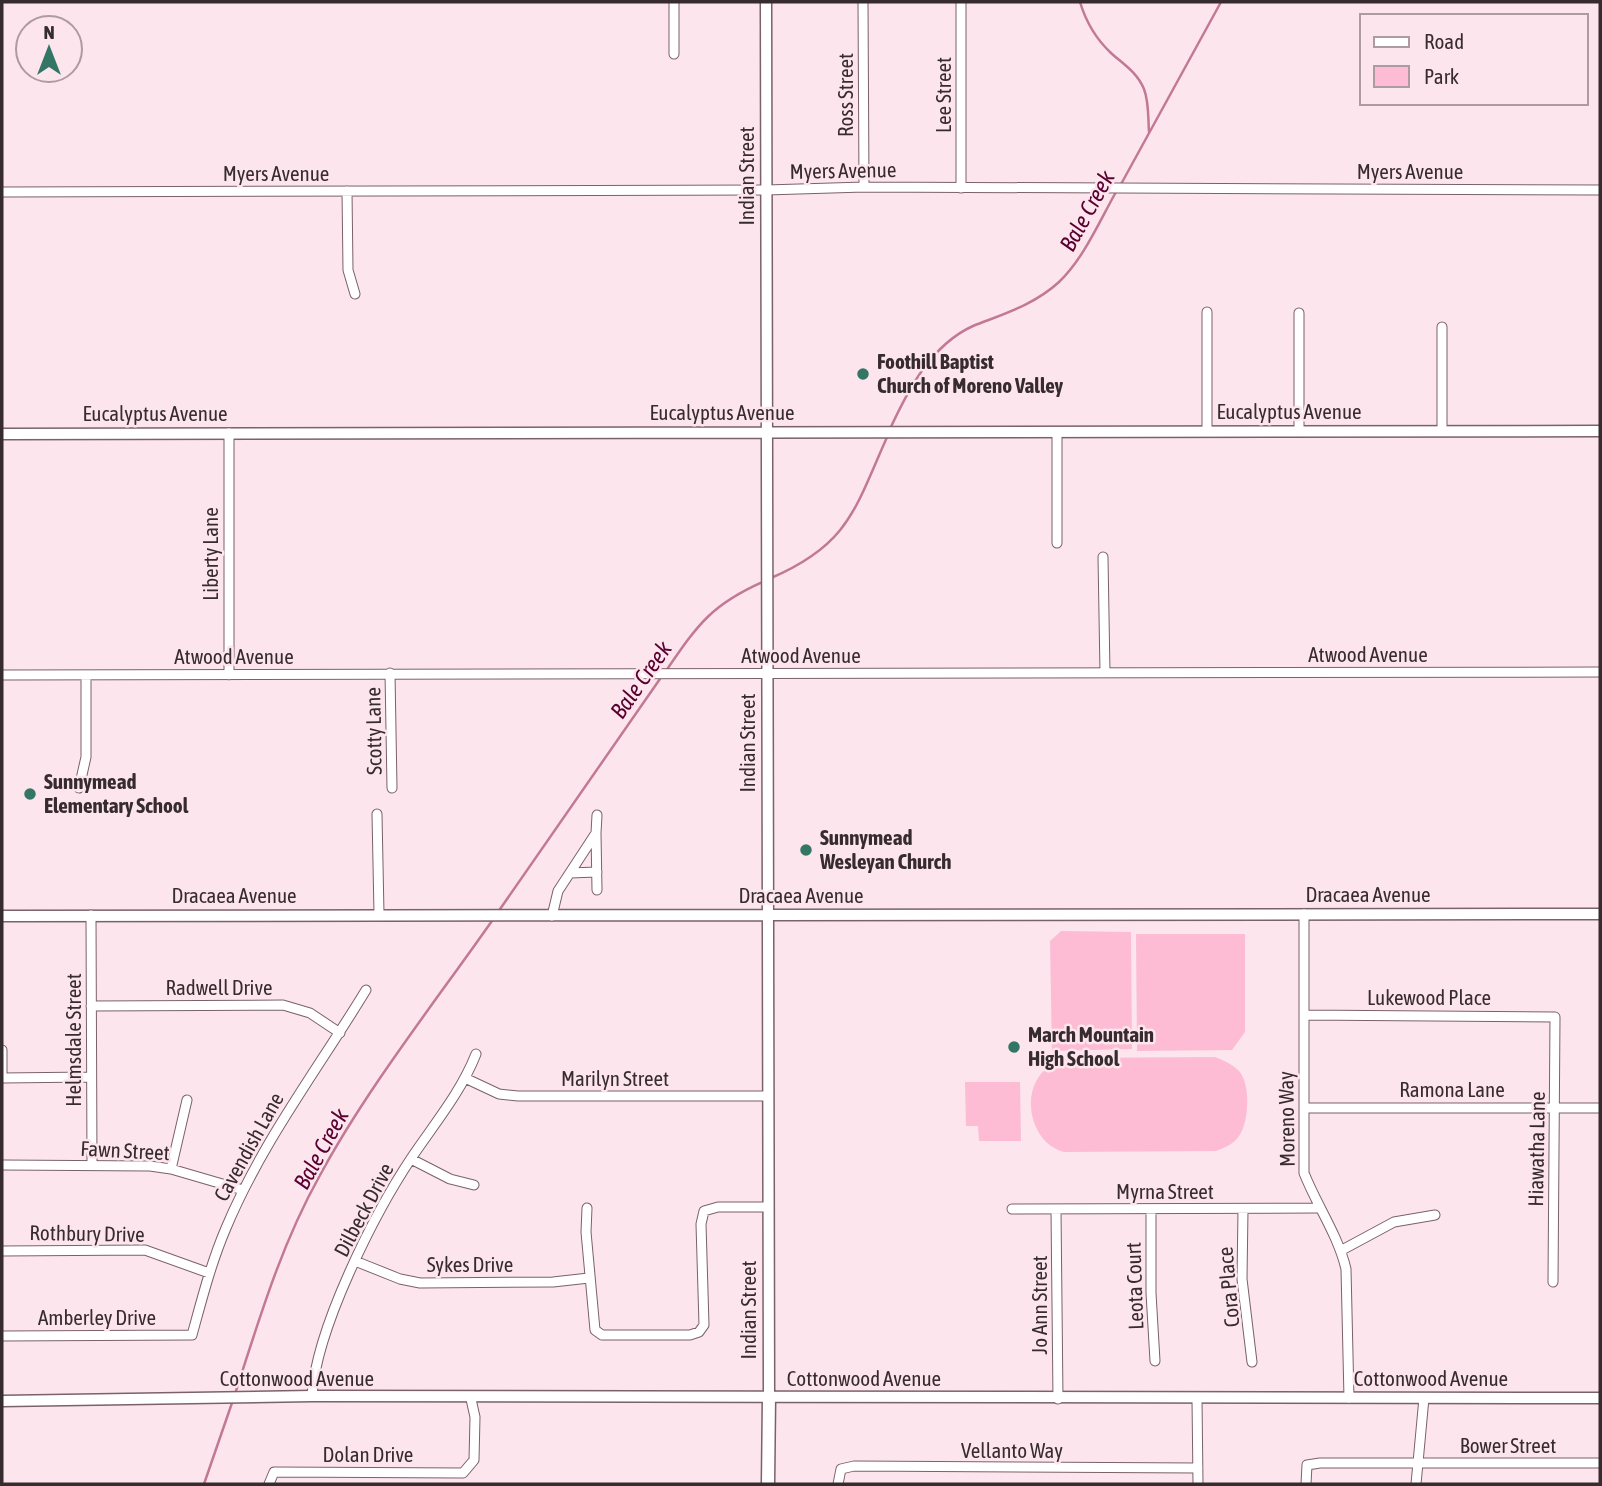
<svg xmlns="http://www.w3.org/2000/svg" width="1602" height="1486" font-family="'Asap Condensed',sans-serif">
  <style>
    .green { fill: #fdbcd4 }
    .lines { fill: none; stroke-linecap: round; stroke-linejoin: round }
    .stream { stroke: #c27995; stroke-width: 2.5 }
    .minor-casing { stroke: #7a616a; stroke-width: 11 }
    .tertiary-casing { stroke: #7a616a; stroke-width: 13 }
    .secondary-casing { stroke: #7a616a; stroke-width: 15 }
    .minor { stroke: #fff; stroke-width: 9 }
    .tertiary { stroke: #fff; stroke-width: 10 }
    .secondary { stroke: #fff; stroke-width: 12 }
    .poi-dot { fill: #347666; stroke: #fde5ed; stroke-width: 2.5 }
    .labels { text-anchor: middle; stroke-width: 5; stroke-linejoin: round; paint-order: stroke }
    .street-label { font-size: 21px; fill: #362b2f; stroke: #fde5ed }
    .poi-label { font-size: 21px; font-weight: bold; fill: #362b2f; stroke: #fde5ed; text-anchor: start }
    .water-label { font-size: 23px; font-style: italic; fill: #590031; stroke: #fde5ed }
  </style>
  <rect width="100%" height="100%" fill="#fde5ed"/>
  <path class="green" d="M1061,931L1131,932L1132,1049L1052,1051L1050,941Z
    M1136,934H1245V1032L1232,1050L1137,1051Z
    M1215,1057C1223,1060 1232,1064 1239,1071C1251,1084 1249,1122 1239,1136C1234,1144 1224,1148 1216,1151L1064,1152C1034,1144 1022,1103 1038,1078C1044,1068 1055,1062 1065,1058Z
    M965,1082H1020L1021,1141H979L978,1126H966Z"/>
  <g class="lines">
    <path class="stream" d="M1080,2C1086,22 1095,38 1111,53C1123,64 1137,72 1144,89C1149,102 1148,117 1149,132
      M1120,186L1221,2
      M890,429C908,390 931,345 973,326C1003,314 1034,305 1059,282C1084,258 1099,222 1116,192
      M771,578C850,544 855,508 888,435
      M666,671C698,624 712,604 765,581
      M498,912L662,676
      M235,1394C259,1320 281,1245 319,1177C367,1088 436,1001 494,918
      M204,1484L233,1400"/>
    <g class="minor-casing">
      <path id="minor" d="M863,2L864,187
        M674,54V2
        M961,188V2
        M347,191L348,270L355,294
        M2,192L766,190L864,187L1600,190
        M1207,312V431
        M1299,313V431
        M1442,327V431
        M1057,432V543
        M229,433V675
        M1103,557L1105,673
        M390,673L392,788
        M2,675L1600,672
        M79,788L86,757V675
        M377,814L379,914
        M596,833L597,890
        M570,873L597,872
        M1304,914V1173C1317,1206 1338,1235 1346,1269L1349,1398
        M91,915L92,1165
        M552,916L558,891L596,833L597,815
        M91,1006L283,1005L310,1013L340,1033
        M1304,1015L1555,1017L1553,1282
        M2,1050V1078
        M2,1078L91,1077
        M467,1079L499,1094L518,1096H768
        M1304,1108H1600
        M411,1159L450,1179L474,1185
        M2,1165L150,1166L171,1169L243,1190
        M171,1169L187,1100
        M587,1208L586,1232L595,1330L602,1335H690L699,1332L704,1325L701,1224L704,1211L718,1207H768
        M1012,1209L1317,1208
        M1056,1210L1058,1399
        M1151,1210V1293L1155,1361
        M1243,1210L1242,1279L1252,1362
        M1342,1250L1394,1222L1435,1215
        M2,1251L145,1250L209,1273
        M355,1261L400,1279L420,1283L553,1282L589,1278
        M2,1336L192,1335C202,1299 211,1263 226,1228C262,1142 318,1069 366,990
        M312,1396C316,1329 374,1214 412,1157C435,1123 461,1092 476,1054
        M1197,1399L1198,1484
        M269,1484L274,1472L463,1473L474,1460L475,1417L471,1399
        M838,1484L841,1469L854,1466L1198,1468
        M1306,1484L1307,1465L1320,1463H1600
        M1416,1484L1424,1398"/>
    </g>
    <g class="tertiary-casing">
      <path id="tertiary" d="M766,2L769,1397
        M2,434L1600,431
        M2,916L1600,914
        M2,1401L312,1396L1600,1398"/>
    </g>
    <g class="secondary-casing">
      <path id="secondary" d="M768,1484L769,1397"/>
    </g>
    <use href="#minor" class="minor"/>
    <use href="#tertiary" class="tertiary"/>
    <use href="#secondary" class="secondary"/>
  </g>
  <g class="poi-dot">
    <circle cx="863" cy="374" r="7"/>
    <circle cx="30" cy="794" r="7"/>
    <circle cx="806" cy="850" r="7"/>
    <circle cx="1014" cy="1047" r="7"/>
  </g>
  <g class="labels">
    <g class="street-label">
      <text transform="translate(846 95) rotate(-90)" y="7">Ross Street</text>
      <text transform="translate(944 95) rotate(-90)" y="7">Lee Street</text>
      <text transform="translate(843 171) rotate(-1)" y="7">Myers Avenue</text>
      <text x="1410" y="179">Myers Avenue</text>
      <text x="276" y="181">Myers Avenue</text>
      <text transform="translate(747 176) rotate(-90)" y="7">Indian Street</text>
      <text x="1289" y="419">Eucalyptus Avenue</text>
      <text x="722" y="420">Eucalyptus Avenue</text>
      <text x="155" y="421">Eucalyptus Avenue</text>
      <text transform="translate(211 554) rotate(-90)" y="7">Liberty Lane</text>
      <text x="1368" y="662">Atwood Avenue</text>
      <text x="801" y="663">Atwood Avenue</text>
      <text x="234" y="664">Atwood Avenue</text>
      <text transform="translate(374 731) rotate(-91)" y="7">Scotty Lane</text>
      <text transform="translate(748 743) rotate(-90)" y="7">Indian Street</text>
      <text x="1368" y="902">Dracaea Avenue</text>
      <text x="234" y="903">Dracaea Avenue</text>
      <text x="801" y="903">Dracaea Avenue</text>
      <text x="219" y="995">Radwell Drive</text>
      <text x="1429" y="1005">Lukewood Place</text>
      <text transform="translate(74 1040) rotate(-90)" y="7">Helmsdale Street</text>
      <text x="615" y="1086">Marilyn Street</text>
      <text x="1452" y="1097">Ramona Lane</text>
      <text transform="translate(1287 1119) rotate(-91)" y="7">Moreno Way</text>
      <text transform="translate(249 1147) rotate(-61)" y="7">Cavendish Lane</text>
      <text transform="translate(1537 1149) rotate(-89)" y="7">Hiawatha Lane</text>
      <text transform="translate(125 1151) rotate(3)" y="7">Fawn Street</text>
      <text x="1165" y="1199">Myrna Street</text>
      <text transform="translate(364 1210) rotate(-62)" y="7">Dilbeck Drive</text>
      <text transform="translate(87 1234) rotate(1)" y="7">Rothbury Drive</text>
      <text x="470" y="1272">Sykes Drive</text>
      <text transform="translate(1135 1286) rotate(-92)" y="7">Leota Court</text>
      <text transform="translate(1229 1287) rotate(-95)" y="7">Cora Place</text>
      <text transform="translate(1040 1305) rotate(-90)" y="7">Jo Ann Street</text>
      <text transform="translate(749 1310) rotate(-90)" y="7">Indian Street</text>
      <text x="97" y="1325">Amberley Drive</text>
      <text x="297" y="1386">Cottonwood Avenue</text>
      <text x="864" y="1386">Cottonwood Avenue</text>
      <text x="1431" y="1386">Cottonwood Avenue</text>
      <text x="1508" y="1453">Bower Street</text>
      <text x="1012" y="1458">Vellanto Way</text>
      <text x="368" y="1462">Dolan Drive</text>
    </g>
    <g class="poi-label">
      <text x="877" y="369">Foothill Baptist<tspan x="877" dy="24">Church of Moreno Valley</tspan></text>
      <text x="44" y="789">Sunnymead<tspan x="44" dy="24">Elementary School</tspan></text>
      <text x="820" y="845">Sunnymead<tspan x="820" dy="24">Wesleyan Church</tspan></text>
      <text x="1028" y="1042">March Mountain<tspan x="1028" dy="24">High School</tspan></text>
    </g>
    <g class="water-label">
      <text transform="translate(1087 211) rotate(-61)" y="8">Bale Creek</text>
      <text transform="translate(641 680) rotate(-55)" y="8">Bale Creek</text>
      <text transform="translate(321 1149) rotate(-61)" y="8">Bale Creek</text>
    </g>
  </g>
  <rect width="1602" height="1486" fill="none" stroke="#362b2f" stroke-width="7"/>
  <rect x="1360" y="14" width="228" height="91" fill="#fde5ed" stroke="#ad9ba1" stroke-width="2"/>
  <rect x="1374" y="37" width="35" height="10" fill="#ffffff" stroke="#ad9ba1" stroke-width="2"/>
  <text x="1424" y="49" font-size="21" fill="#362b2f">Road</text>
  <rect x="1374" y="66" width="35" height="21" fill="#fdbcd4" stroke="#ad9ba1" stroke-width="2"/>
  <text x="1424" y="84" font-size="21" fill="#362b2f">Park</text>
  <g transform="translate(49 49)"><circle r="33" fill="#fde5ed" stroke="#ad9ba1" stroke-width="2"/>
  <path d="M0-5L12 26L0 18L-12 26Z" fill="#347666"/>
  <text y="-10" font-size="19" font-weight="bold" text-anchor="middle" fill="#362b2f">N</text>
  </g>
</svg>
